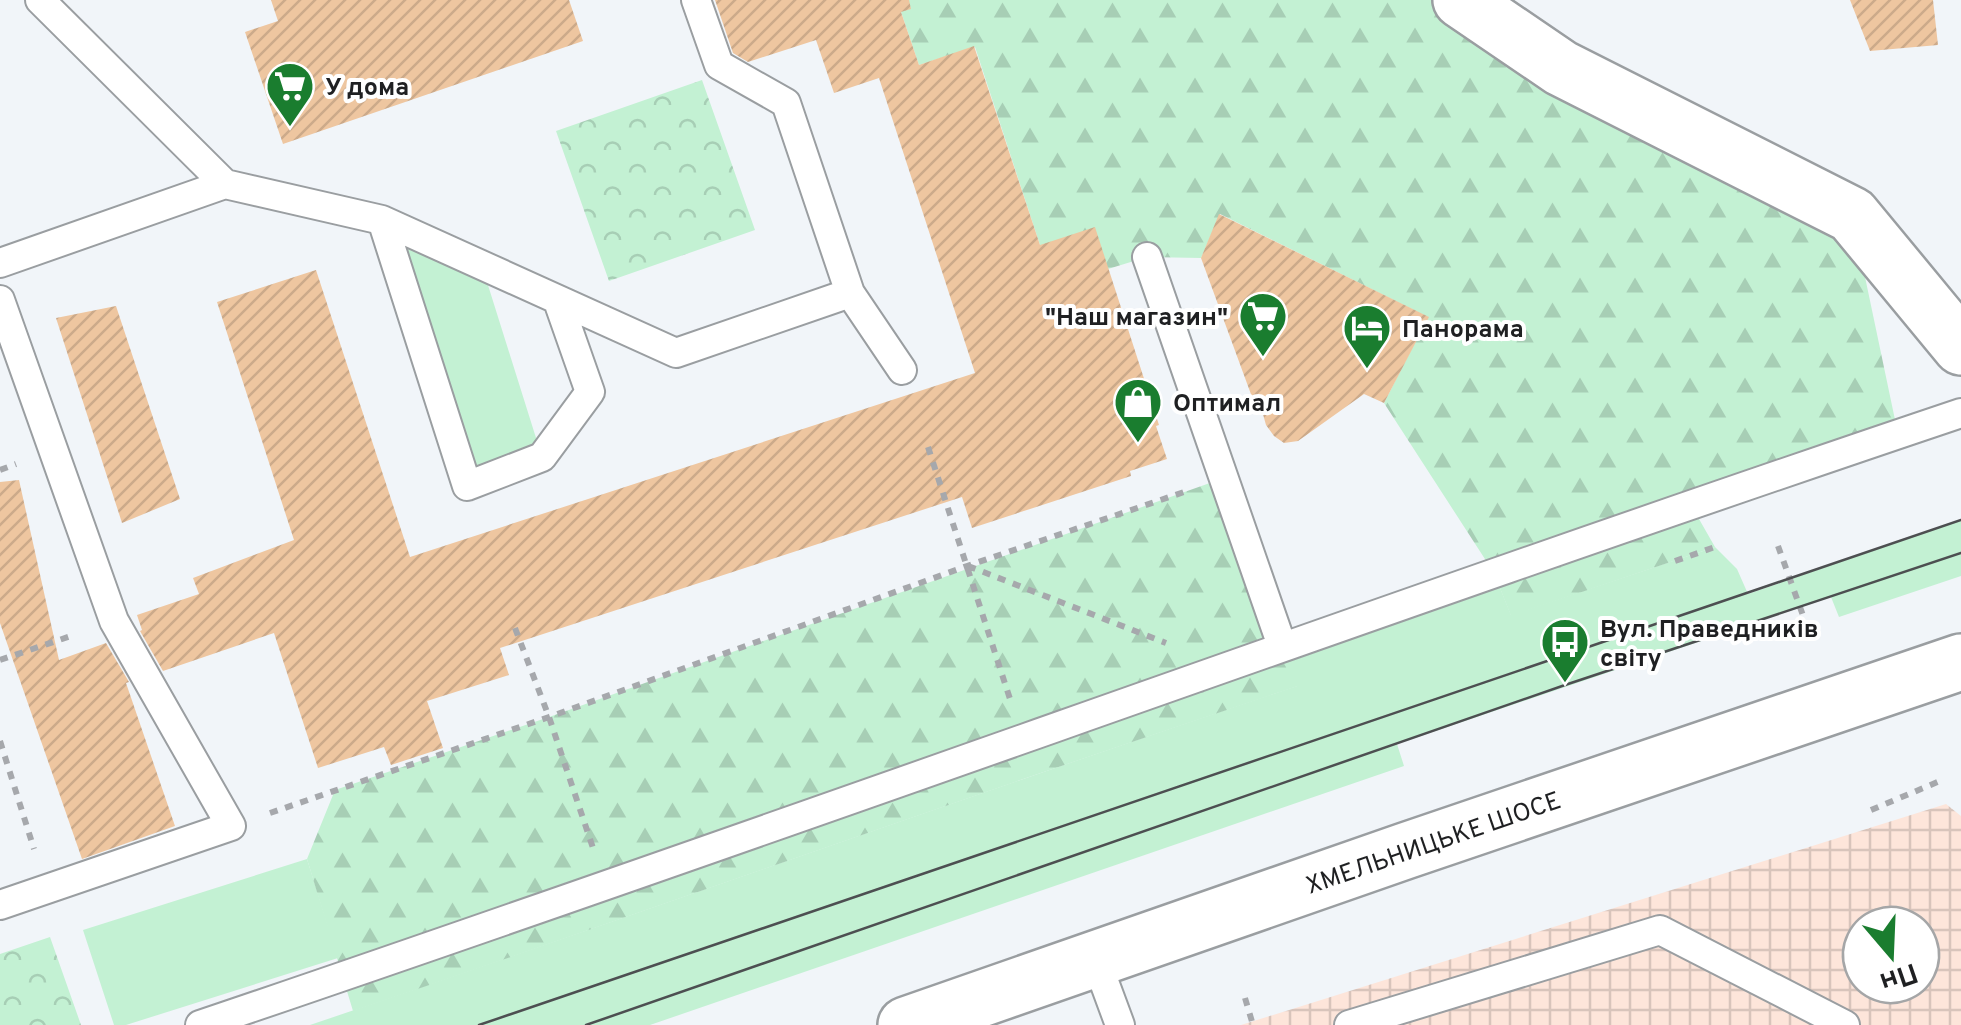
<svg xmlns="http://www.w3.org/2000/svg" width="1961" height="1025" font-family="Overpass,sans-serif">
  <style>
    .industrial { fill: url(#industrial-grid); fill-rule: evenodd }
    .green { fill: #c3f1d3 }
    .forest { fill: url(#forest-firs) }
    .park { fill: url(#park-crowns) }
    .building { fill: url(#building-hatch) }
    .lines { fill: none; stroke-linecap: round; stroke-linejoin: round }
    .lane-casing { stroke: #9a9ea1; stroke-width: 32 }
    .street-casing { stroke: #9a9ea1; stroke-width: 60 }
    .primary-casing { stroke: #9a9ea1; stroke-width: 60 }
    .path { stroke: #a6a8ac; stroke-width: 6; stroke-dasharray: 8 8; stroke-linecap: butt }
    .lane { stroke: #fff; stroke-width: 28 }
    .street { stroke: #fff; stroke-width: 55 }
    .primary { stroke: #fff; stroke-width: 55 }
    .tram { stroke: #4d4f51; stroke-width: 2.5 }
    .labels { text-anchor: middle; stroke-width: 8; stroke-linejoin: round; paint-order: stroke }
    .poi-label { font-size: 25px; font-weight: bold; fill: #1f2022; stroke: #fff; text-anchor: start }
    .street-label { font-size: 25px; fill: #1f2022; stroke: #fff }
  </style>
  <defs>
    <pattern id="industrial-grid" width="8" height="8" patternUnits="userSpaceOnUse" patternTransform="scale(2.5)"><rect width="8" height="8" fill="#fde5da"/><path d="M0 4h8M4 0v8" fill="none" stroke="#d8c4bb"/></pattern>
    <pattern id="forest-firs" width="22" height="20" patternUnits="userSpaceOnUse" patternTransform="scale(2.5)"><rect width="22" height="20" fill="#c3f1d3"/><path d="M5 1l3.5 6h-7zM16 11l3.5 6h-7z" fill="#a7ceb5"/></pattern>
    <pattern id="park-crowns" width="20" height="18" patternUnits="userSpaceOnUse" patternTransform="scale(2.5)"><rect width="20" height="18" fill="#c3f1d3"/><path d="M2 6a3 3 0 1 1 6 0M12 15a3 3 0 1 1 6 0" fill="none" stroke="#a7ceb5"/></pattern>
    <pattern id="building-hatch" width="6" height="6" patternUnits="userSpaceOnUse" patternTransform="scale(2.5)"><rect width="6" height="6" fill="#eec6a0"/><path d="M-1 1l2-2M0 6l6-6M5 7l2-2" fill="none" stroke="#ccaa8a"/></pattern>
  </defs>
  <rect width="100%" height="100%" fill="#f1f5f9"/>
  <path class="industrial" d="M1946,804L1961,816V1025H1241ZM1861,925H1921V985H1861Z"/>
  <path class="green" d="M382,220L482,266L542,457L467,486Z
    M1961,520V576L1839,617L1831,597L1397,744L1404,766L650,1025H310C639,914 967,796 1297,686L1282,646L1494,573L1511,615L1715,547L1737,569L1748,594Z
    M307,859L338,958L126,1025H114L83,930Z"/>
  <path class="forest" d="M897,0H1461L1852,215L1898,434L1691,505L1715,547L1511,616L1494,573L1384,403L1428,317L1220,214L1201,258L1147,257L1108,269L1040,245L975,47L919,65Z
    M1224,478L1298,686C982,791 668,904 353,1011L307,859L335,790L549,717Z"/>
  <path class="park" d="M702,80L755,230L609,281L556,131Z
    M50,937L81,1025H0V954Z"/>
  <path class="building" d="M271,0H569L583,41L283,144L245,32L278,21Z
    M715,0H909L911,9L901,12L919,65L974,46L1040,245L1095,227L1159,425L1156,426L1167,459L1130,471L1131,476L972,528L962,497L500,648L509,675L427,701L443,748L391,765L384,747L318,768L274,633L163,671L140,631L142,630L137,615L199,594L193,578L294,540L217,302L316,270L410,557L975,373L879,78L834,93L816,40L748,62L733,53Z
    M1850,0H1933L1938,45L1870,51Z
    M1219,214L1429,317L1384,403L1364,394L1298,441L1284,443L1274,436L1266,425L1259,400L1252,397L1201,258Z
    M116,306L180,499L122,523L56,318Z
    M19,480L59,660L106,643L129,682L126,683L175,826L82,859L0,623V482Z"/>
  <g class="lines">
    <g class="lane-casing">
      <path id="lane" d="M40,0L225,184L382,220L676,353L850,293L786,103L719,65L696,0
        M382,220L467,486L542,457L590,392L558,301
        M1147,257L1282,646
        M0,263L225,184
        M850,293L902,370
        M0,300L114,621L231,826L0,905
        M1096,960L1120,1025
        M200,1025C789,826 1372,611 1961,413
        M1349,1025L1660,930L1845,1025"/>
    </g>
    <g class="street-casing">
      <path id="street" d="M1461,0L1561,68L1852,215L1961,347"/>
    </g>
    <g class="primary-casing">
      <path id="primary" d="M906,1025L1405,851L1961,662"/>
    </g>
    <path class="path" d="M928,447L1011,702
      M0,470L16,464
      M1778,546L1805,621
      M1675,561L1715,547L1713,542
      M968,566L1166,643
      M515,628L549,717L593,848
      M0,660L74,635
      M0,741L34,849
      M1871,810L1940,781
      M270,813L549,717L967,566L1187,491
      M1245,998L1253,1025"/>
    <use href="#lane" class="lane"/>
    <use href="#street" class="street"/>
    <use href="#primary" class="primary"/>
    <path class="tram" d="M479,1025L1961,520
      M586,1025L1565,685L1961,553"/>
  </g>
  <defs>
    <g id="supermarket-pin" transform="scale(2.5)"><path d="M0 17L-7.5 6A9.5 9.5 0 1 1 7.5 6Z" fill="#1a7d2f" stroke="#fff"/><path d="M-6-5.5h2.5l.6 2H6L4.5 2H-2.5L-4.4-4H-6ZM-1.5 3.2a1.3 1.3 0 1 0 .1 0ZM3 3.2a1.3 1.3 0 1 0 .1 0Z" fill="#fff"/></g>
    <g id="hotel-pin" transform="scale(2.5)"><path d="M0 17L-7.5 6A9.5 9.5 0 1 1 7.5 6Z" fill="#1a7d2f" stroke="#fff"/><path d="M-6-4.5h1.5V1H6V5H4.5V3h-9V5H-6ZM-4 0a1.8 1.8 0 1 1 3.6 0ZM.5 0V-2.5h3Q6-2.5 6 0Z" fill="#fff"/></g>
    <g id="shop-pin" transform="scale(2.5)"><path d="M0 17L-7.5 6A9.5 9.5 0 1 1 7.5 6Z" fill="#1a7d2f" stroke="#fff"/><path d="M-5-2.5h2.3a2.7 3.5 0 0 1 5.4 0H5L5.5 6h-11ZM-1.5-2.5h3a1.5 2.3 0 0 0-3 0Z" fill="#fff"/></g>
    <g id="bus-pin" transform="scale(2.5)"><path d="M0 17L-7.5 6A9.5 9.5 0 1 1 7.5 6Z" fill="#1a7d2f" stroke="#fff"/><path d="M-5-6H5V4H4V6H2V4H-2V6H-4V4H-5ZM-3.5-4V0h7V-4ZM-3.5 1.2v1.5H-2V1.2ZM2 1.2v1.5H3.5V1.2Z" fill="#fff"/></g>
  </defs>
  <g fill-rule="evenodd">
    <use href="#supermarket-pin" x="290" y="86"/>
    <use href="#supermarket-pin" x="1263" y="316"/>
    <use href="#hotel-pin" x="1367" y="328"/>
    <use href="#shop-pin" x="1138" y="402"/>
    <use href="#bus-pin" x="1565" y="642"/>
  </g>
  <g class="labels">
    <g class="poi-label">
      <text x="325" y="95">У дома</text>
      <text x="1228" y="325" text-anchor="end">"Наш магазин"</text>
      <text x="1402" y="337">Панорама</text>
      <text x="1173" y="411">Оптимал</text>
      <text x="1600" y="637">Вул. Праведників<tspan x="1600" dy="29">світу</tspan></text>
    </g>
    <g class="street-label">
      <text transform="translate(1433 842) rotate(-19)" y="9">ХМЕЛЬНИЦЬКЕ ШОСЕ</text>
    </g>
  </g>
  <g transform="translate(1891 955) rotate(161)"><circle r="48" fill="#ffffff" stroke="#a5a6a7" stroke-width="2.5"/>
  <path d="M0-8L18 38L0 25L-18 38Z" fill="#1a7d2f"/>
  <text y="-15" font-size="28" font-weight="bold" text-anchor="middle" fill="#1f2022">Пн</text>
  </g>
</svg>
